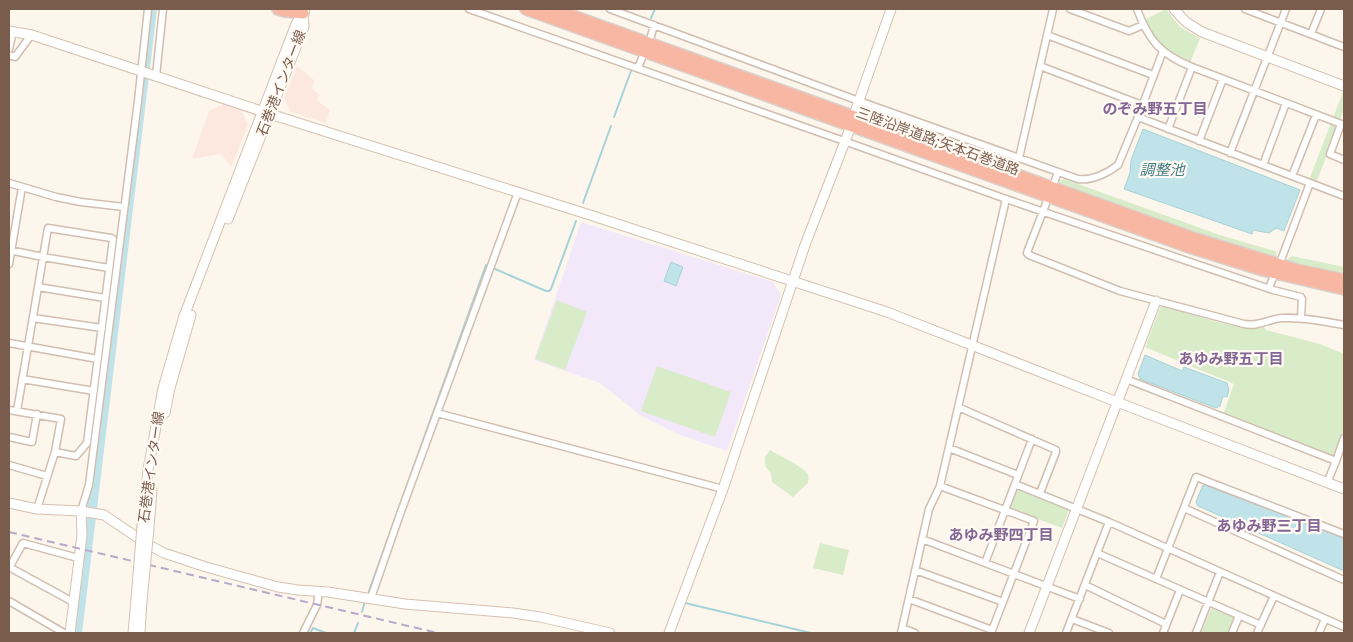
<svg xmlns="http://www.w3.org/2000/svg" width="1353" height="642" font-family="Inter,'Noto Sans JP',sans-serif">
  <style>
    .commercial { fill: #fde8e0 }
    .education { fill: #f3e8fa }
    .green { fill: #d8ecc9 }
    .water { fill: #bfe3e8; stroke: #a5d3da }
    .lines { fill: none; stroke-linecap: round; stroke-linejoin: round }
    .stream { stroke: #a5d3da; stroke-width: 2 }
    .river { stroke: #bfe3e8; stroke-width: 10 }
    .street-casing { stroke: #d1beb0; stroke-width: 9 }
    .secondary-casing { stroke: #d6c0b0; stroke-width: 11 }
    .highway-casing { stroke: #dad1cd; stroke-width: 14 }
    .street { stroke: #fff; stroke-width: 6 }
    .secondary { stroke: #fff; stroke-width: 9 }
    .highway { stroke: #f7b7a3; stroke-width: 11 }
    .rail { stroke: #b9a8c9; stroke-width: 2; stroke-dasharray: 8 5; stroke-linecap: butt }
    .secondary-bridge-casing { stroke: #d6c0b0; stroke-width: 11; stroke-linecap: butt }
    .secondary-bridge { stroke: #fff; stroke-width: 9 }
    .labels { text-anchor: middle; stroke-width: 4.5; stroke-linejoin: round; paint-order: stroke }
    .street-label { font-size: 14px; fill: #7a5c4d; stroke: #fffaf3 }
    .neighbourhood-label { font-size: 15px; font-weight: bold; fill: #846695; stroke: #fffaf3 }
    .water-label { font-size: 15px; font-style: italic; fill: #437c86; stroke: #fffaf3 }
  </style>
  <rect width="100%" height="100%" fill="#fdf6ec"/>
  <path class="commercial" d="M297,66L315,81L311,88L320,95L316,100L330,110L326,123L291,112L284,98Z
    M225,104L241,110L248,125L231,167L221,154L192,159L209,111Z"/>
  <path class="education" d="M581,222L773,282L781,295L727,451L680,435L640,415L600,383L534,360Z"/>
  <path class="green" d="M1166,9L1180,27L1200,38L1190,63C1165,52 1157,43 1144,20Z
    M1343,92L1344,93V109L1340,120L1333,118Z
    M1331,123L1336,125L1338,127L1316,183L1309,180Z
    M1064,179L1220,235L1275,251L1277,255L1276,258L1190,231L1060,184V180Z
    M1292,256L1344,267V274L1288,261L1289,258Z
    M557,300L587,312L565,370L535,359Z
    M1163,305L1213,321L1247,329L1264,326L1266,330L1320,344L1344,354V432L1335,456L1332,457L1223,415L1234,384L1145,347L1160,308Z
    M657,366L731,392L715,437L641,411Z
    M770,450C778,455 805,467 808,475C809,477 808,480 808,483L793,497L772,482L771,473L766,467L765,463V457Z
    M1019,488L1067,506L1069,510L1062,528L1011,509L1009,505L1015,490Z
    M820,543L849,550L843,575L813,568Z
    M1214,608L1234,616L1235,620L1229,633H1201L1211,609Z"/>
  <path class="water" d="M1143,129L1300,190L1284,231L1276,228L1269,233L1253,230L1252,234L1124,189L1130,173L1131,160Z
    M671,262L683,267L676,286L664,281Z
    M1145,355L1182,371L1184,367L1227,383L1229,390L1227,397L1223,396L1220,406L1216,408L1140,379L1138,374Z
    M1203,485H1205L1344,538V571L1198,506L1196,502Z"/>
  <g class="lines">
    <path class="stream" d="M651,18L655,9
      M614,117L631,71
      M583,203L611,126
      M495,269L546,291H549L551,289L576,221
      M1310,561L1344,577
      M369,591L486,265
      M685,603L811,633
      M362,612L365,601
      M310,633L313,628L326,633
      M354,633L358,623"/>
    <path class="river" d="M77,633L152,9"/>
    <g class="street-casing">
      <path id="street" d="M469,9L844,141L1006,199L1196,264L1273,290L1301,297L1302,299L1301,318
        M610,9L859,101L1078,179C1091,181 1108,173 1118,165L1138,117L1344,196
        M1070,9L1129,31L1143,25
        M1137,9C1149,41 1160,54 1192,67L1344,125
        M1245,9L1344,47
        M1311,34L1321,9
        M1047,35L1153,75
        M651,36L654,25
        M9,49L13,31
        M9,55L15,57L29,38
        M1040,66L1142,105
        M638,68L642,58
        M156,76L163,9
        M1138,117L1163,51
        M1341,124L1330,154L1344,160
        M1168,129L1192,67
        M1199,141L1223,79
        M1230,153L1286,9
        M1019,158L1053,9
        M1263,165L1286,103
        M1292,176L1316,115
        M9,183L56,197L81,202L124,207
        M1054,183L1058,172
        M1047,201L1028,250L1027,253L1029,255L1120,291L1244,324C1258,327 1269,319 1282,318C1303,317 1324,321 1344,325
        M9,250L43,257L109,268
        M1281,260L1310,183
        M9,264L22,187
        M38,287L105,298
        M1269,288L1273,278
        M33,318L102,328
        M9,343L98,359
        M22,379L94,391
        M1126,379L1336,461L1327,483
        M958,407L1056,450V452L1040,493
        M9,410L61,419L55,452L37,509
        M17,411L48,228L111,238L113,239L87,443L76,456L55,452
        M437,413L723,489
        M9,437L32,442L37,414
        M949,448L1018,475
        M1336,461L1344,438
        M9,465L47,476
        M1015,484L1109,522L1344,627
        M940,486L1034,521L991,633
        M1184,508L1344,580
        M81,511L89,485L138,101L148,9
        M922,539L1080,599
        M1097,553L1261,625
        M985,563L1032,439
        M9,567L73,602
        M9,568L23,543L78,558
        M915,570L1003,602
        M1156,579L1196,477L1344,534
        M1085,585L1166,624
        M371,598L399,517L518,192
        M909,599L992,630
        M9,601L64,633
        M1072,619L1109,633
        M902,628L915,633
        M303,633L317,605L319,591
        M901,633L929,509L940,486L1006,199
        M1066,633L1109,522
        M1163,633L1180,590
        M1196,633L1220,572
        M1232,633L1239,616
        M1257,633L1274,596
        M1319,633L1325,619"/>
    </g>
    <g class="secondary-casing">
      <path id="secondary" d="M1174,9L1186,22L1202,32L1344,86
        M9,31L32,35L270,114L590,215L887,312L1117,402L1344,489
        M855,112L891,9
        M228,219L304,27L303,13
        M165,413L170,388L191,315
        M9,503L37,509L81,511L104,515L147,544L164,553L206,567L278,587L298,590L328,592L405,604L513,613L540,617L610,633
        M142,526L148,470L163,388L184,316L296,24L305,9
        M149,528L152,490
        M70,633L82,535L81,511
        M133,633L136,599
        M140,633L142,601
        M669,633L723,489L805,245L849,131
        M1029,633L1156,301"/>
    </g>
    <g class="highway-casing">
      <path id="highway" d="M278,9L285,11L303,13
        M526,9L1189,247L1263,270L1344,289
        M553,9L1193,238L1297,270L1344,280"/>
    </g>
    <use href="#street" class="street"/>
    <use href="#secondary" class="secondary"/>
    <use href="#highway" class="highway"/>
    <path class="rail" d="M9,532L438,633"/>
    <g class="secondary-bridge-casing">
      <path id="secondary-bridge" d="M136,599L142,526
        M142,601L149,528"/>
    </g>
    <use href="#secondary-bridge" class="secondary-bridge"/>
  </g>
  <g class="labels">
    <g class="street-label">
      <text transform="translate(281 83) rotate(-69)" y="5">石巻港インター線</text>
      <text transform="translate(938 141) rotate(20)" y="5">三陸沿岸道路;矢本石巻道路</text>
      <text transform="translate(151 467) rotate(-82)" y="5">石巻港インター線</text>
    </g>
    <g class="neighbourhood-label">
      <text x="1155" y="114">のぞみ野五丁目</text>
      <text x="1231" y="364">あゆみ野五丁目</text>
      <text x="1269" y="531">あゆみ野三丁目</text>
      <text x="1001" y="540">あゆみ野四丁目</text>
    </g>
    <g class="water-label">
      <text x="1162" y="175">調整池</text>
    </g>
  </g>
  <rect width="1353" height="642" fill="none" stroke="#7a5c4d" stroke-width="20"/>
</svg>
